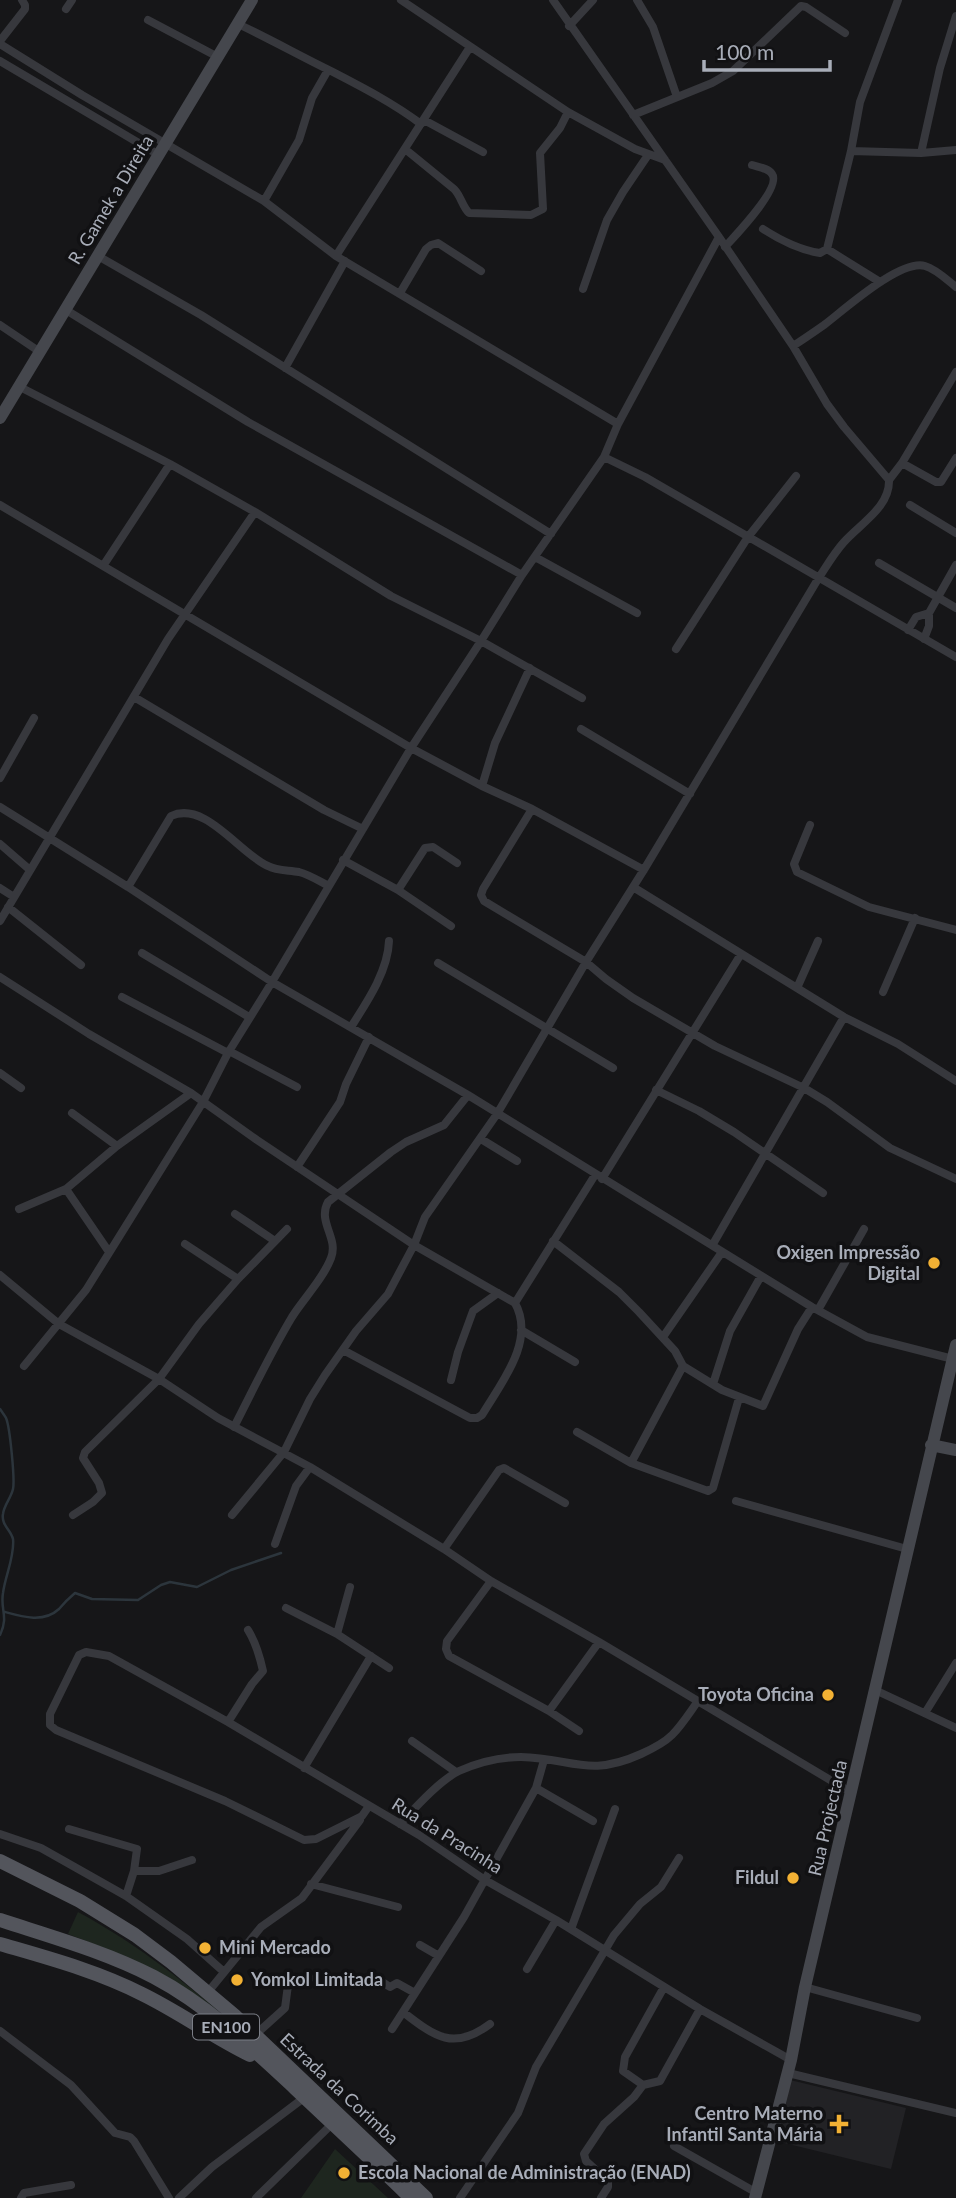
<svg xmlns="http://www.w3.org/2000/svg" width="956" height="2198" font-family="Lato,sans-serif">
  <style>
    .built { fill: #222225 }
    .green { fill: #1e261f }
    .lines { fill: none; stroke-linecap: round; stroke-linejoin: round }
    .stream { stroke: #2c353c; stroke-width: 2.5 }
    .street { stroke: #37383d; stroke-width: 8 }
    .secondary { stroke: #45474d; stroke-width: 12 }
    .primary { stroke: #53555c; stroke-width: 14 }
    .poi-dot { fill: #f2b134; stroke: #111113; stroke-width: 2.5 }
    .labels { text-anchor: middle; stroke-width: 7; stroke-linejoin: round; paint-order: stroke }
    .shield { fill: #111113; stroke: #7b7e86; stroke-width: 2 }
    .shield-label { font-size: 16px; font-weight: bold; fill: #a8adb8 }
    .street-label { font-size: 18px; fill: #a8adb8; stroke: #111113 }
    .poi-label { font-size: 18px; font-weight: bold; fill: #a8adb8; stroke: #111113; text-anchor: end }
  </style>
  <rect width="100%" height="100%" fill="#161618"/>
  <path class="built" d="M786,2079L906,2108L891,2169L772,2140Z"/>
  <path class="green" d="M78,1912C145,1948 202,1996 259,2046L104,1948L68,1934Z
    M335,2149L388,2198H301Z"/>
  <g class="lines">
    <path class="stream" d="M0,1409C2,1412 5,1416 6,1418C10,1427 15,1480 13,1489C11,1498 4,1505 3,1514C1,1525 11,1530 13,1539C15,1556 5,1576 3,1593C0,1610 9,1616 0,1635
      M5,1612C23,1617 44,1623 59,1609C64,1603 69,1598 75,1593L92,1599L138,1600L161,1585L170,1582L197,1587L231,1570L281,1553"/>
    <path class="street" d="M401,0L568,112L635,149L665,160
      M637,0L653,27L677,97
      M66,9L72,0
      M148,20L218,57
      M238,24C270,39 300,56 331,71C362,87 393,103 421,124
      M569,26L593,0
      M0,41L25,9V5L22,0
      M0,44L82,95L264,201L336,256L618,424
      M0,61L159,155
      M633,115L712,83L733,71L801,6L806,7L845,33
      M424,120L483,152
      M405,149L454,189C461,196 462,206 469,213L531,215L543,209L540,153L560,128L568,112
      M851,151L921,153L956,150
      M921,153L940,68L956,16
      M264,201L299,140L312,98L328,70
      M763,229C780,240 800,250 820,253L827,249
      M725,247C735,236 782,187 772,174C768,168 758,167 752,165
      M827,249L851,151L860,102L898,0
      M827,249L880,282
      M98,256L201,315L551,534
      M336,256L470,47
      M583,289L607,220L623,192L648,155
      M400,293L426,249L431,245L438,243L481,271
      M66,310L248,422L522,575
      M0,325L40,352
      M793,346C804,339 814,332 824,325C844,310 900,259 925,266C936,269 947,280 956,287
      M285,368L345,261
      M20,387L170,464L255,512L391,596L481,641L582,698
      M604,457L645,477L956,657
      M902,463L936,482H941L956,458
      M889,480L902,463L956,372
      M0,505L411,748L482,786L532,809L644,870
      M910,505L956,533
      M535,557L637,613
      M879,563L956,608
      M103,566L170,464
      M908,630L916,617L929,613
      M924,639L929,626V613L956,565
      M676,649L748,537L796,476
      M134,697L324,810L363,829
      M581,729L690,794
      M0,778L34,718
      M482,786L495,743L530,668
      M0,807L128,887L272,982L468,1095L812,1307L867,1337L953,1359
      M532,809L483,889L481,895L484,901L586,962L606,979L633,998L715,1046L804,1088L827,1102L890,1148L956,1179
      M810,825L794,864L797,872L869,907L956,930
      M0,844L30,870
      M343,860L398,890L451,926
      M128,887L171,816C205,800 240,854 268,866C277,871 289,870 299,872C310,875 319,881 329,886
      M633,887L844,1017L898,1044L956,1081
      M0,888L14,897
      M398,890L425,848L433,847L457,863
      M8,907L81,965
      M0,921L168,639L255,512
      M142,953L249,1017
      M438,963L613,1068
      M0,977L89,1034L191,1093L257,1140L414,1245L515,1303C536,1341 501,1383 482,1415L477,1418H470L343,1350
      M797,988L818,941
      M883,992L915,918
      M122,997L228,1053
      M351,1027C367,1002 388,971 389,941
      M229,1051L297,1087
      M0,1073L21,1088
      M656,1090L699,1111L734,1132L823,1193
      M72,1113L117,1146
      M481,1139L517,1161
      M297,1167L340,1102L346,1084L369,1037
      M602,1179L741,954
      M66,1189L109,1252
      M19,1209L66,1189L117,1146L191,1093
      M235,1214L275,1241
      M553,1241L619,1292L639,1312L675,1351L683,1366L722,1390L763,1406L798,1329L812,1307
      M185,1244L238,1279
      M713,1244L844,1017
      M0,1275L59,1324L159,1379L218,1418L310,1467L444,1549L491,1581L599,1642L852,1793
      M515,1303L595,1175
      M818,1310L864,1229
      M521,1330L575,1362
      M663,1337L722,1252
      M24,1366L86,1290L203,1102L228,1053L272,982L411,748L481,641L522,575L604,457L618,424L719,237
      M451,1380L458,1352L473,1311L498,1293
      M713,1384L730,1331L761,1276
      M234,1427C253,1390 271,1352 292,1317C304,1298 323,1279 331,1258C339,1238 317,1222 328,1202L391,1152L406,1142L444,1125L468,1095
      M577,1432L631,1463L708,1491L713,1488L739,1398
      M631,1463L683,1366
      M736,1501L907,1549
      M73,1515L93,1502L102,1493L99,1483L83,1458L85,1452L159,1379L199,1324L238,1279L287,1229
      M232,1515L284,1452L310,1399L325,1375L356,1331L388,1294L414,1245L425,1217L497,1114L586,962L645,868L818,579C826,567 834,553 844,542C861,523 890,507 889,480L844,427L827,404L793,346L719,237L553,0
      M275,1544L296,1486L310,1467
      M444,1549L499,1470L504,1468L565,1503
      M491,1581L447,1641L446,1649L449,1656L549,1711L579,1731
      M286,1608L337,1634L389,1668
      M337,1634L350,1587
      M875,1690L956,1728
      M549,1711L599,1642
      M925,1713L956,1663
      M228,1722L252,1684L263,1671C260,1657 256,1643 248,1630
      M412,1741L456,1772
      M304,1768L371,1656
      M536,1788L593,1821
      M369,1806L362,1816L316,1839L304,1840L225,1801L56,1730L50,1725V1714L79,1655L86,1652L109,1656L228,1722L419,1835L485,1880L556,1920L700,2009L791,2060
      M400,1824C415,1808 440,1780 459,1771C479,1762 500,1757 521,1757C572,1758 588,1778 641,1754C652,1749 664,1743 672,1735C682,1725 690,1712 698,1701
      M69,1829L137,1849L134,1871L126,1896
      M0,1834L41,1848L126,1896L187,1939L224,1972
      M134,1871H159L192,1860
      M311,1884L398,1907
      M571,1929L615,1809
      M420,1945L439,1956
      M527,1969L556,1920
      M378,1979L390,1987L397,1983L415,1993
      M664,1987L625,2057L623,2071L643,2085L660,2081L700,2009
      M805,1987L917,2018
      M208,1992L261,1927L302,1898L360,1820
      M403,2012C435,2037 454,2051 490,2024
      M392,2029L464,1917L536,1788L544,1760
      M0,2031L71,2085L115,2133L130,2137L134,2141L169,2198
      M254,2036L285,2008L288,1985L310,1978
      M788,2073L956,2113
      M674,2146L757,2193
      M21,2198L24,2193L71,2185
      M179,2198L212,2167L305,2097
      M256,2198L333,2123
      M460,2198L518,2113L536,2067L614,1935L640,1904L661,1887L679,1858
      M601,2198L608,2187V2181L586,2161L584,2154L604,2124L634,2097L643,2085"/>
    <path class="secondary" d="M0,418L252,0
      M931,1445L956,1450
      M755,2198L791,2060L805,1987L956,1345"/>
    <path class="primary" d="M0,1861L80,1901L135,1935L171,1962L234,2015L426,2198
      M0,1920C52,1937 106,1952 154,1977C207,2005 252,2048 295,2088C334,2125 373,2161 411,2198
      M0,1944C48,1958 97,1971 142,1994C179,2012 213,2037 250,2055"/>
  </g>
  <g class="poi-dot">
    <circle cx="934" cy="1263" r="7"/>
    <circle cx="828" cy="1695" r="7"/>
    <circle cx="793" cy="1878" r="7"/>
    <circle cx="205" cy="1948" r="7"/>
    <circle cx="237" cy="1980" r="7"/>
    <path d="M835.5 2113.5h7v7h7v7h-7v7h-7v-7h-7v-7h7z"/>
    <circle cx="344" cy="2173" r="7"/>
  </g>
  <g class="labels">
    <rect class="shield" x="193" y="2014.5" width="66" height="25" rx="5"/>
    <g class="shield-label">
      <text x="226" y="2033">EN100</text>
    </g>
    <g class="street-label">
      <text transform="translate(111 200) rotate(-59)" y="6">R. Gamek a Direita</text>
      <text transform="translate(828 1818) rotate(-77)" y="6">Rua Projectada</text>
      <text transform="translate(447 1836) rotate(32)" y="6">Rua da Pracinha</text>
      <text transform="translate(339 2089) rotate(43)" y="6">Estrada da Corimba</text>
    </g>
    <g class="poi-label">
      <text x="920" y="1259">Oxigen Impressão<tspan x="920" dy="21">Digital</tspan></text>
      <text x="814" y="1701">Toyota Oficina</text>
      <text x="779" y="1884">Fildul</text>
      <text x="219" y="1954" text-anchor="start">Mini Mercado</text>
      <text x="251" y="1986" text-anchor="start">Yomkol Limitada</text>
      <text x="823" y="2120">Centro Materno<tspan x="823" dy="21">Infantil Santa Mária</tspan></text>
      <text x="358" y="2179" text-anchor="start">Escola Nacional de Administração (ENAD)</text>
    </g>
  </g>
  <path d="M704 60v10h126v-10" fill="none" stroke="#a8adb8" stroke-width="3.5"/>
  <text x="715" y="60" font-size="21" fill="#a8adb8" stroke="#111113" stroke-width="5" paint-order="stroke">100 m</text>
</svg>
